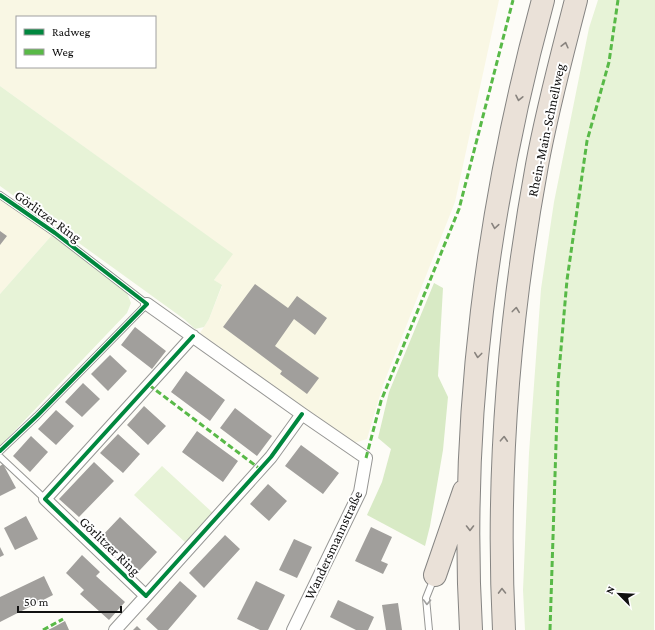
<svg xmlns="http://www.w3.org/2000/svg" width="655" height="630" font-family="'Crimson Pro',serif">
  <style>
    .farmland { fill: #f9f7e4; fill-rule: evenodd }
    .green { fill: #e7f3d7 }
    .forest { fill: #d8eac5 }
    .building { fill: #a19f9c }
    .lines { fill: none; stroke-linecap: round; stroke-linejoin: round }
    .lane-casing { stroke: #979795; stroke-width: 8 }
    .street-casing { stroke: #979795; stroke-width: 14 }
    .highway-casing { stroke: #858482; stroke-width: 24 }
    .lane { stroke: #fffffe; stroke-width: 6 }
    .street { stroke: #fffffe; stroke-width: 12 }
    .highway { stroke: #eae1d8; stroke-width: 22 }
    .quiet { stroke: #58b947; stroke-width: 3; stroke-dasharray: 6 3; stroke-linecap: butt }
    .cycleway-casing { stroke: #fff; stroke-width: 6 }
    .cycleway { stroke: #00873e; stroke-width: 4 }
    .oneway { stroke: #88837e }
    .oneway2 { stroke: #a0a09f }
    .labels { text-anchor: middle; stroke-width: 4; stroke-linejoin: round; paint-order: stroke }
    .street-label { font-size: 14px; fill: #111; stroke: #fff }
  </style>
  <rect width="100%" height="100%" fill="#fdfcf7"/>
  <path class="farmland" d="M0,0H499L455,202L383,385L367,439L354,443L200,333L209,319L222,286L214,280L232,254L0,86ZM17,17H155V67H17Z
    M0,198L52,235L0,294Z"/>
  <path class="green" d="M598,0H655L654,630H525L523,590L529,453L541,289L554,202L589,28Z
    M0,86L233,254L214,280L222,285L209,319L204,327L195,329L184,319L0,186Z
    M52,235L127,293L131,303L127,313L0,446V294Z
    M162,466L213,513L186,543L134,495Z"/>
  <path class="forest" d="M434,283L443,288L438,376L448,397L443,450L430,526L425,546L367,515L382,482L391,449L378,438L389,392Z"/>
  <path class="building" d="M0,231L7,236L0,245Z
    M255,284L288,308L297,296L327,318L315,335L294,319L275,346L319,378L307,394L280,374L282,371L223,327Z
    M135,327L166,351L152,369L121,345Z
    M110,355L127,371L108,391L91,374Z
    M186,371L225,400L210,421L171,392Z
    M83,383L100,399L82,417L65,402Z
    M144,406L166,426L148,445L127,425Z
    M235,408L272,436L257,456L220,428Z
    M56,410L74,426L56,445L38,429Z
    M197,431L238,461L223,482L182,452Z
    M118,434L140,454L123,473L100,453Z
    M31,436L48,452L30,472L13,456Z
    M301,445L339,473L323,494L285,466Z
    M94,462L114,481L79,517L59,499Z
    M3,464L16,488L0,496V466Z
    M268,484L287,501L269,521L250,504Z
    M26,516L38,539L15,550L4,528Z
    M120,517L157,552L139,571L102,536Z
    M371,527L392,537L381,561L388,564L383,574L355,561Z
    M225,535L240,549L204,588L189,573Z
    M294,539L312,547L297,578L279,570Z
    M0,547L4,555L0,557Z
    M82,555L100,572L96,576L125,602L109,620L80,594L84,590L66,573Z
    M44,576L53,595L0,622V597Z
    M180,581L197,596L168,630H158L146,619Z
    M256,581L285,595L268,630H260L237,619Z
    M338,600L374,617L368,630H356L330,617Z
    M398,603L402,630H386L382,605Z
    M65,621L69,630H48L54,627Z
    M137,626L141,630H133Z"/>
  <g class="lines">
    <g class="lane-casing">
      <path id="lane" d="M0,195L55,233L147,304L37,416L0,451
        M0,457L45,499
        M429,630L426,598L434,578"/>
    </g>
    <g class="street-casing">
      <path id="street" d="M147,304L302,414L366,458L360,492L293,630
        M193,336L45,499L146,596L271,457L302,414
        M115,630L146,596"/>
    </g>
    <g class="highway-casing">
      <path id="highway" d="M435,575L464,491
        M471,630C459,420 488,202 543,0
        M504,630C496,474 509,318 537,165C547,110 562,55 576,0"/>
    </g>
    <use href="#lane" class="lane"/>
    <use href="#street" class="street"/>
    <use href="#highway" class="highway"/>
    <path class="quiet" d="M149,385L260,469
      M366,458L381,401L459,209L513,0
      M43,630L63,619
      M550,630L558,383L567,280L587,141L609,62L618,0"/>
    <g class="cycleway-casing">
      <path id="cycleway" d="M0,195L55,233L147,304L37,416L0,451
        M193,336L45,499L146,596L271,457L302,414"/>
    </g>
    <use href="#cycleway" class="cycleway"/>
  </g>
  <defs><path id="oneway-chevron" d="M-2-3.5L2.5 0L-2 3.5" fill="none" stroke-width="1.6" stroke-linecap="round" stroke-linejoin="round"/></defs>
  <g class="oneway">
    <use href="#oneway-chevron" transform="translate(565 45) rotate(-76)"/>
    <use href="#oneway-chevron" transform="translate(519 98) rotate(102)"/>
    <use href="#oneway-chevron" transform="translate(495 226) rotate(99)"/>
    <use href="#oneway-chevron" transform="translate(516 310) rotate(-83)"/>
    <use href="#oneway-chevron" transform="translate(478 355) rotate(97)"/>
    <use href="#oneway-chevron" transform="translate(504 439) rotate(-87)"/>
    <use href="#oneway-chevron" transform="translate(470 528) rotate(90)"/>
    <use href="#oneway-chevron" transform="translate(502 591) rotate(-91)"/>
  </g>
  <use class="oneway2" href="#oneway-chevron" transform="translate(427 602) rotate(92)"/>
  <g class="labels">
    <g class="street-label">
      <text transform="translate(546 130) rotate(-78)" y="5">Rhein-Main-Schnellweg</text>
      <text transform="translate(48 216) rotate(36)" y="5">Görlitzer Ring</text>
      <text transform="translate(333 545) rotate(-65)" y="5">Wandersmannstraße</text>
      <text transform="translate(110 546) rotate(44)" y="5">Görlitzer Ring</text>
    </g>
  </g>
  <rect x="16" y="16" width="140" height="52" fill="#ffffff" stroke="#a0a0a0"/>
  <rect x="24" y="29" width="20" height="6" fill="#00873e" stroke="#a0a0a0"/>
  <text x="52" y="36" font-size="12" fill="#111111">Radweg</text>
  <rect x="24" y="49" width="20" height="6" fill="#58b947" stroke="#a0a0a0"/>
  <text x="52" y="56" font-size="12" fill="#111111">Weg</text>
  <g transform="translate(619 594) rotate(294)" stroke="#ffffff" stroke-width="3" paint-order="stroke">
  <path d="M0-3L7 15L0 10L-7 15Z" fill="#111111"/>
  <text y="-6" font-size="11" font-weight="bold" text-anchor="middle" fill="#111111">N</text>
  </g>
  <path d="M18 606v6h103v-6" fill="none" stroke="#111111" stroke-width="2"/>
  <text x="24" y="606" font-size="12" fill="#111111" stroke="#ffffff" stroke-width="3" paint-order="stroke">50 m</text>
</svg>
